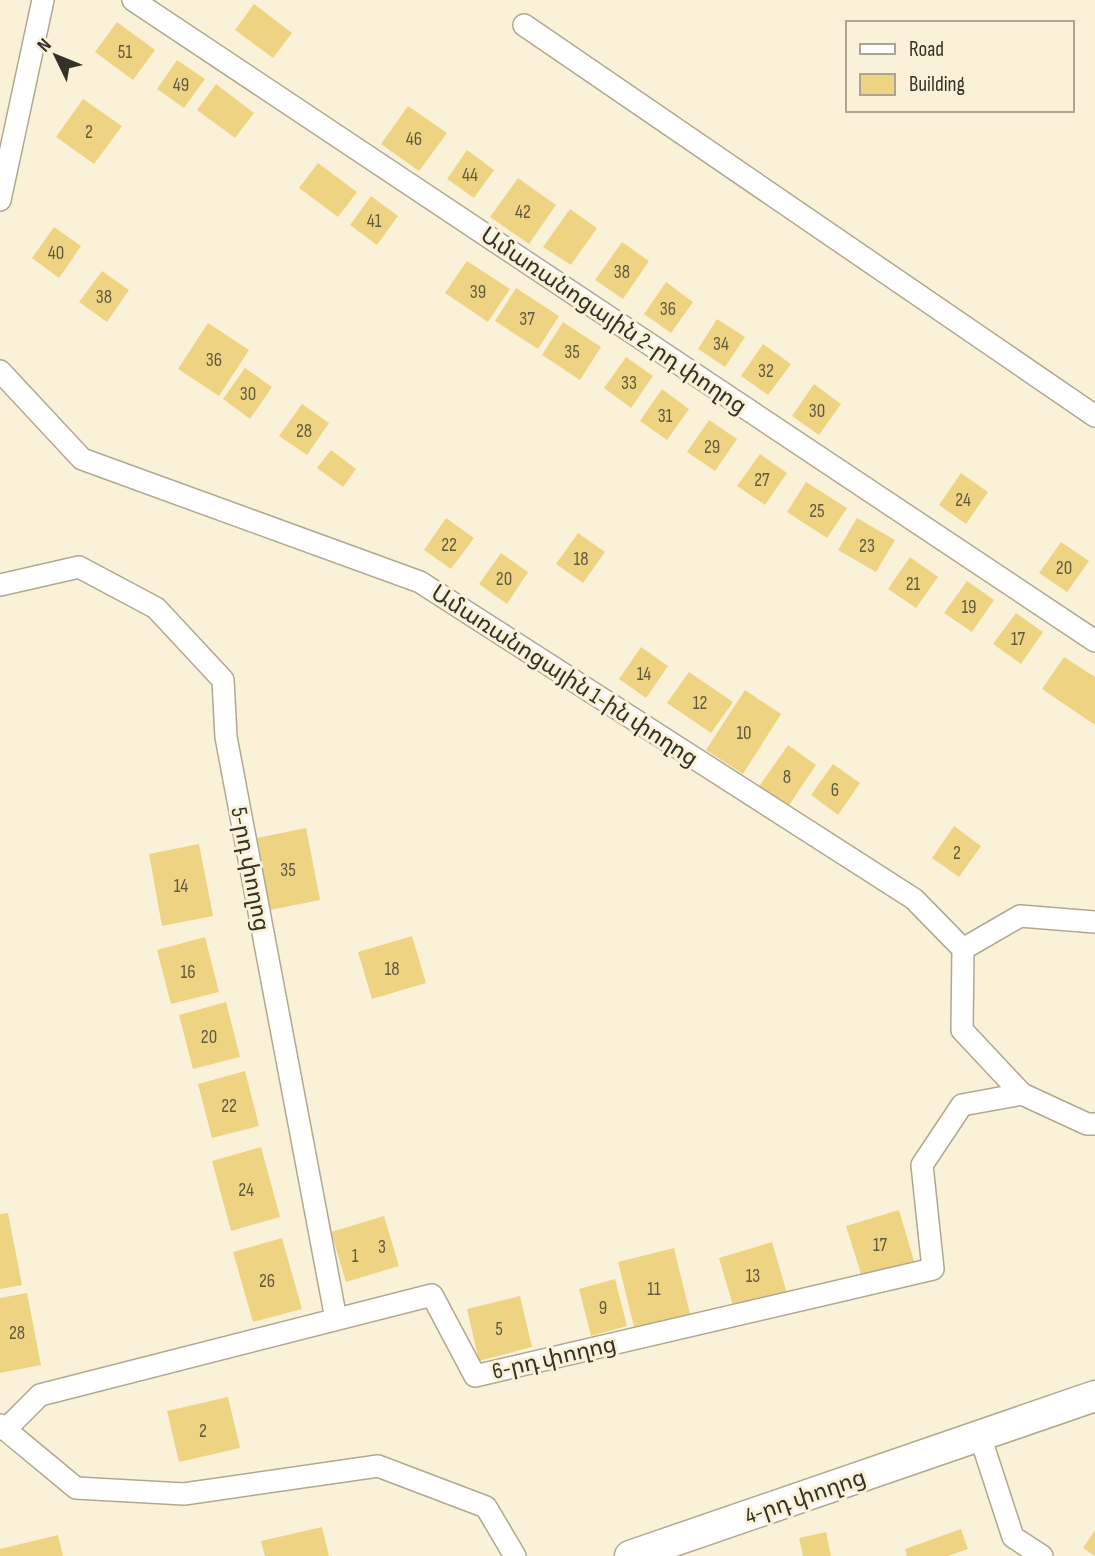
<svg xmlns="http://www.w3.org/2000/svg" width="1095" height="1556" font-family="'Sofia Sans Condensed','Noto Sans Armenian',sans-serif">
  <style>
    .building { fill: #eed482 }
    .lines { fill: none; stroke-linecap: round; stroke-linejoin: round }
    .minor-casing { stroke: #b0a88f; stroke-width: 24 }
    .secondary-casing { stroke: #b0a88f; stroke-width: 33 }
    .minor { stroke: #fff; stroke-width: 21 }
    .secondary { stroke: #fff; stroke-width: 30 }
    .labels { text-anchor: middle; stroke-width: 6; stroke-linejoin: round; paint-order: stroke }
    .number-label { font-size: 19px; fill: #625a3e }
    .street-label { font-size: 23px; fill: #343127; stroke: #faf2d8 }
  </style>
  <rect width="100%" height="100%" fill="#faf2d8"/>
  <path class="building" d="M254,4L292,33L273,58L235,30Z
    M117,22L155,50L133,80L95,52Z
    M177,60L205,79L184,108L157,89Z
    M216,84L254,113L235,138L197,110Z
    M83,99L122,126L94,164L56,137Z
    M408,106L447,133L419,171L381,144Z
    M467,150L494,170L474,198L447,179Z
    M318,163L357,192L338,217L299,188Z
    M518,178L556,205L529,244L490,217Z
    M371,196L398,216L377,245L350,225Z
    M570,209L597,228L571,265L543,247Z
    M54,227L81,246L59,278L32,258Z
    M622,242L649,261L623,299L595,280Z
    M467,261L510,289L488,322L445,293Z
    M102,271L129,290L107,322L79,302Z
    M666,282L693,302L671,333L644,314Z
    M516,288L559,316L538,349L495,321Z
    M717,319L745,337L725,367L698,349Z
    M563,322L601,347L580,380L542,355Z
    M208,323L249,350L219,396L178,369Z
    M763,344L791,364L768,395L741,376Z
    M626,357L653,376L631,408L604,388Z
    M245,368L272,387L250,419L223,399Z
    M814,384L841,404L819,435L792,416Z
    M662,389L689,409L667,440L640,421Z
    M302,404L329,423L307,455L279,436Z
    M709,420L737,439L715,471L687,452Z
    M331,450L356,469L343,487L317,468Z
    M760,454L787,473L765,505L737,486Z
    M961,473L988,492L966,524L939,505Z
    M806,482L847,508L827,538L787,512Z
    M446,518L474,538L451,569L424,550Z
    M857,518L895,540L876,572L838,550Z
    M578,533L605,552L583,583L556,564Z
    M1061,542L1089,561L1067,592L1039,573Z
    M501,553L528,572L507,604L479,584Z
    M910,557L938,577L916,608L888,589Z
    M967,581L994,600L972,632L944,613Z
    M1016,613L1043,632L1021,664L993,644Z
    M641,647L668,666L646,698L619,679Z
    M1064,657L1095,677V725L1042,689Z
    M689,672L733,702L711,733L667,703Z
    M745,690L781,714L743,774L706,750Z
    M788,745L816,765L787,808L758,788Z
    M833,764L860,783L838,815L811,795Z
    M954,826L981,846L959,877L932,858Z
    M306,828L320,900L270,910L257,838Z
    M199,844L213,916L162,926L149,854Z
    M412,936L426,983L372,999L358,952Z
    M205,937L219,992L171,1004L157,950Z
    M226,1002L240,1057L193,1069L179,1015Z
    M245,1071L259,1126L212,1138L198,1084Z
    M261,1147L280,1217L231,1231L212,1161Z
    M899,1210L914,1261L862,1277L846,1226Z
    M8,1213L22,1285L0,1289V1214Z
    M384,1216L399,1266L346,1282L331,1232Z
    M282,1238L302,1309L253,1322L233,1252Z
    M772,1242L787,1293L734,1309L719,1258Z
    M674,1248L690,1314L634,1327L618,1262Z
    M615,1279L627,1326L591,1336L579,1289Z
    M27,1293L41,1365L0,1373V1298Z
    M520,1296L532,1347L479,1361L467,1309Z
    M228,1397L240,1448L179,1462L167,1411Z
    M322,1527L329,1556H265L261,1541Z
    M961,1529L968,1549L948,1556H907L905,1549Z
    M1095,1530V1556L1083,1548Z
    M826,1532L831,1556H803L799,1538Z
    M58,1535L63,1556H0V1549Z"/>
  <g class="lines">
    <g class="minor-casing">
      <path id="minor" d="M133,0L1095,641
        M524,25L1095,416
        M0,200L43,0
        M0,371L82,459L420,582L914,899L963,949L962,1030L1022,1094L1087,1124H1095
        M0,585L79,567L156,608L223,680L226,737L336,1319
        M963,949L1020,916L1095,922
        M0,1425L76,1488L184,1494L378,1466L486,1507L515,1556
        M5,1430L40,1395L432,1295L475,1376L933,1269L922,1165L962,1105L1022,1094
        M980,1436L1013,1537L1042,1556"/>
    </g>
    <g class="secondary-casing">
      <path id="secondary" d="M630,1556L1095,1396"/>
    </g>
    <use href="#minor" class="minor"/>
    <use href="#secondary" class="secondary"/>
  </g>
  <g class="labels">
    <g class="number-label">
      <text x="125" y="58">51</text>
      <text x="181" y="91">49</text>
      <text x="89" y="138">2</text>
      <text x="414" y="145">46</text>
      <text x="470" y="181">44</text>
      <text x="523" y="218">42</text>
      <text x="374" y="227">41</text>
      <text x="56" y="259">40</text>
      <text x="622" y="278">38</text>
      <text x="478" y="298">39</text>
      <text x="104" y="303">38</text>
      <text x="668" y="315">36</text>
      <text x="527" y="325">37</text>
      <text x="721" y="350">34</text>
      <text x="572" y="358">35</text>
      <text x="214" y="366">36</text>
      <text x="766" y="377">32</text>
      <text x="629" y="389">33</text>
      <text x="248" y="400">30</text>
      <text x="817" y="417">30</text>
      <text x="665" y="422">31</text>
      <text x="304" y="437">28</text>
      <text x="712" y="453">29</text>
      <text x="762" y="486">27</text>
      <text x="963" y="506">24</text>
      <text x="817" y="517">25</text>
      <text x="449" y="551">22</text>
      <text x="867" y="552">23</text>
      <text x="581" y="565">18</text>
      <text x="1064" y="574">20</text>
      <text x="504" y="585">20</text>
      <text x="913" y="590">21</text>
      <text x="969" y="613">19</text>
      <text x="1018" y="645">17</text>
      <text x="644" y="680">14</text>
      <text x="700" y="709">12</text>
      <text x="744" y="739">10</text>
      <text x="787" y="783">8</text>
      <text x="835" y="796">6</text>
      <text x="957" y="859">2</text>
      <text x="288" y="876">35</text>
      <text x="181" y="892">14</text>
      <text x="392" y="975">18</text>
      <text x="188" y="978">16</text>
      <text x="209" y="1043">20</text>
      <text x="229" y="1112">22</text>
      <text x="246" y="1196">24</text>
      <text x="880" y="1251">17</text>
      <text x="382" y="1253">3</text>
      <text x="355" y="1262">1</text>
      <text x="753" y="1282">13</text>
      <text x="267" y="1287">26</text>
      <text x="654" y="1295">11</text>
      <text x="603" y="1314">9</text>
      <text x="499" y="1335">5</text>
      <text x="17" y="1339">28</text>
      <text x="203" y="1437">2</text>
    </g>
    <g class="street-label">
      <text transform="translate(614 320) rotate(34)" y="8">Ամառանոցային 2-րդ փողոց</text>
      <text transform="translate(565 675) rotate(33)" y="8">Ամառանոցային 1-ին փողոց</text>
      <text transform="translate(251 869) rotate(79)" y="8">5-րդ փողոց</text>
      <text transform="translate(554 1357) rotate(-13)" y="8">6-րդ փողոց</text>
      <text transform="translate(805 1496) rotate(-19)" y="8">4-րդ փողոց</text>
    </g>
  </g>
  <rect x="846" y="21" width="228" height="91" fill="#faf2d8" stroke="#aba591" stroke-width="2"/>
  <rect x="860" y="44" width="35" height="10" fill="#ffffff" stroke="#aba591" stroke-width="2"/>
  <text x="909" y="56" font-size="21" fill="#343127">Road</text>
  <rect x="860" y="74" width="35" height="21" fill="#eed482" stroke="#aba591" stroke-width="2"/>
  <text x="909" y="91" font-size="21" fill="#343127">Building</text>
  <g transform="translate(56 56) rotate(313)" stroke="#faf2d8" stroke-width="5" paint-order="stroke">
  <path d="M0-5L12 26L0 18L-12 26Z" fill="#343127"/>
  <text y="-10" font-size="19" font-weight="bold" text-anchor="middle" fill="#343127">N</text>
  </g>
</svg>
